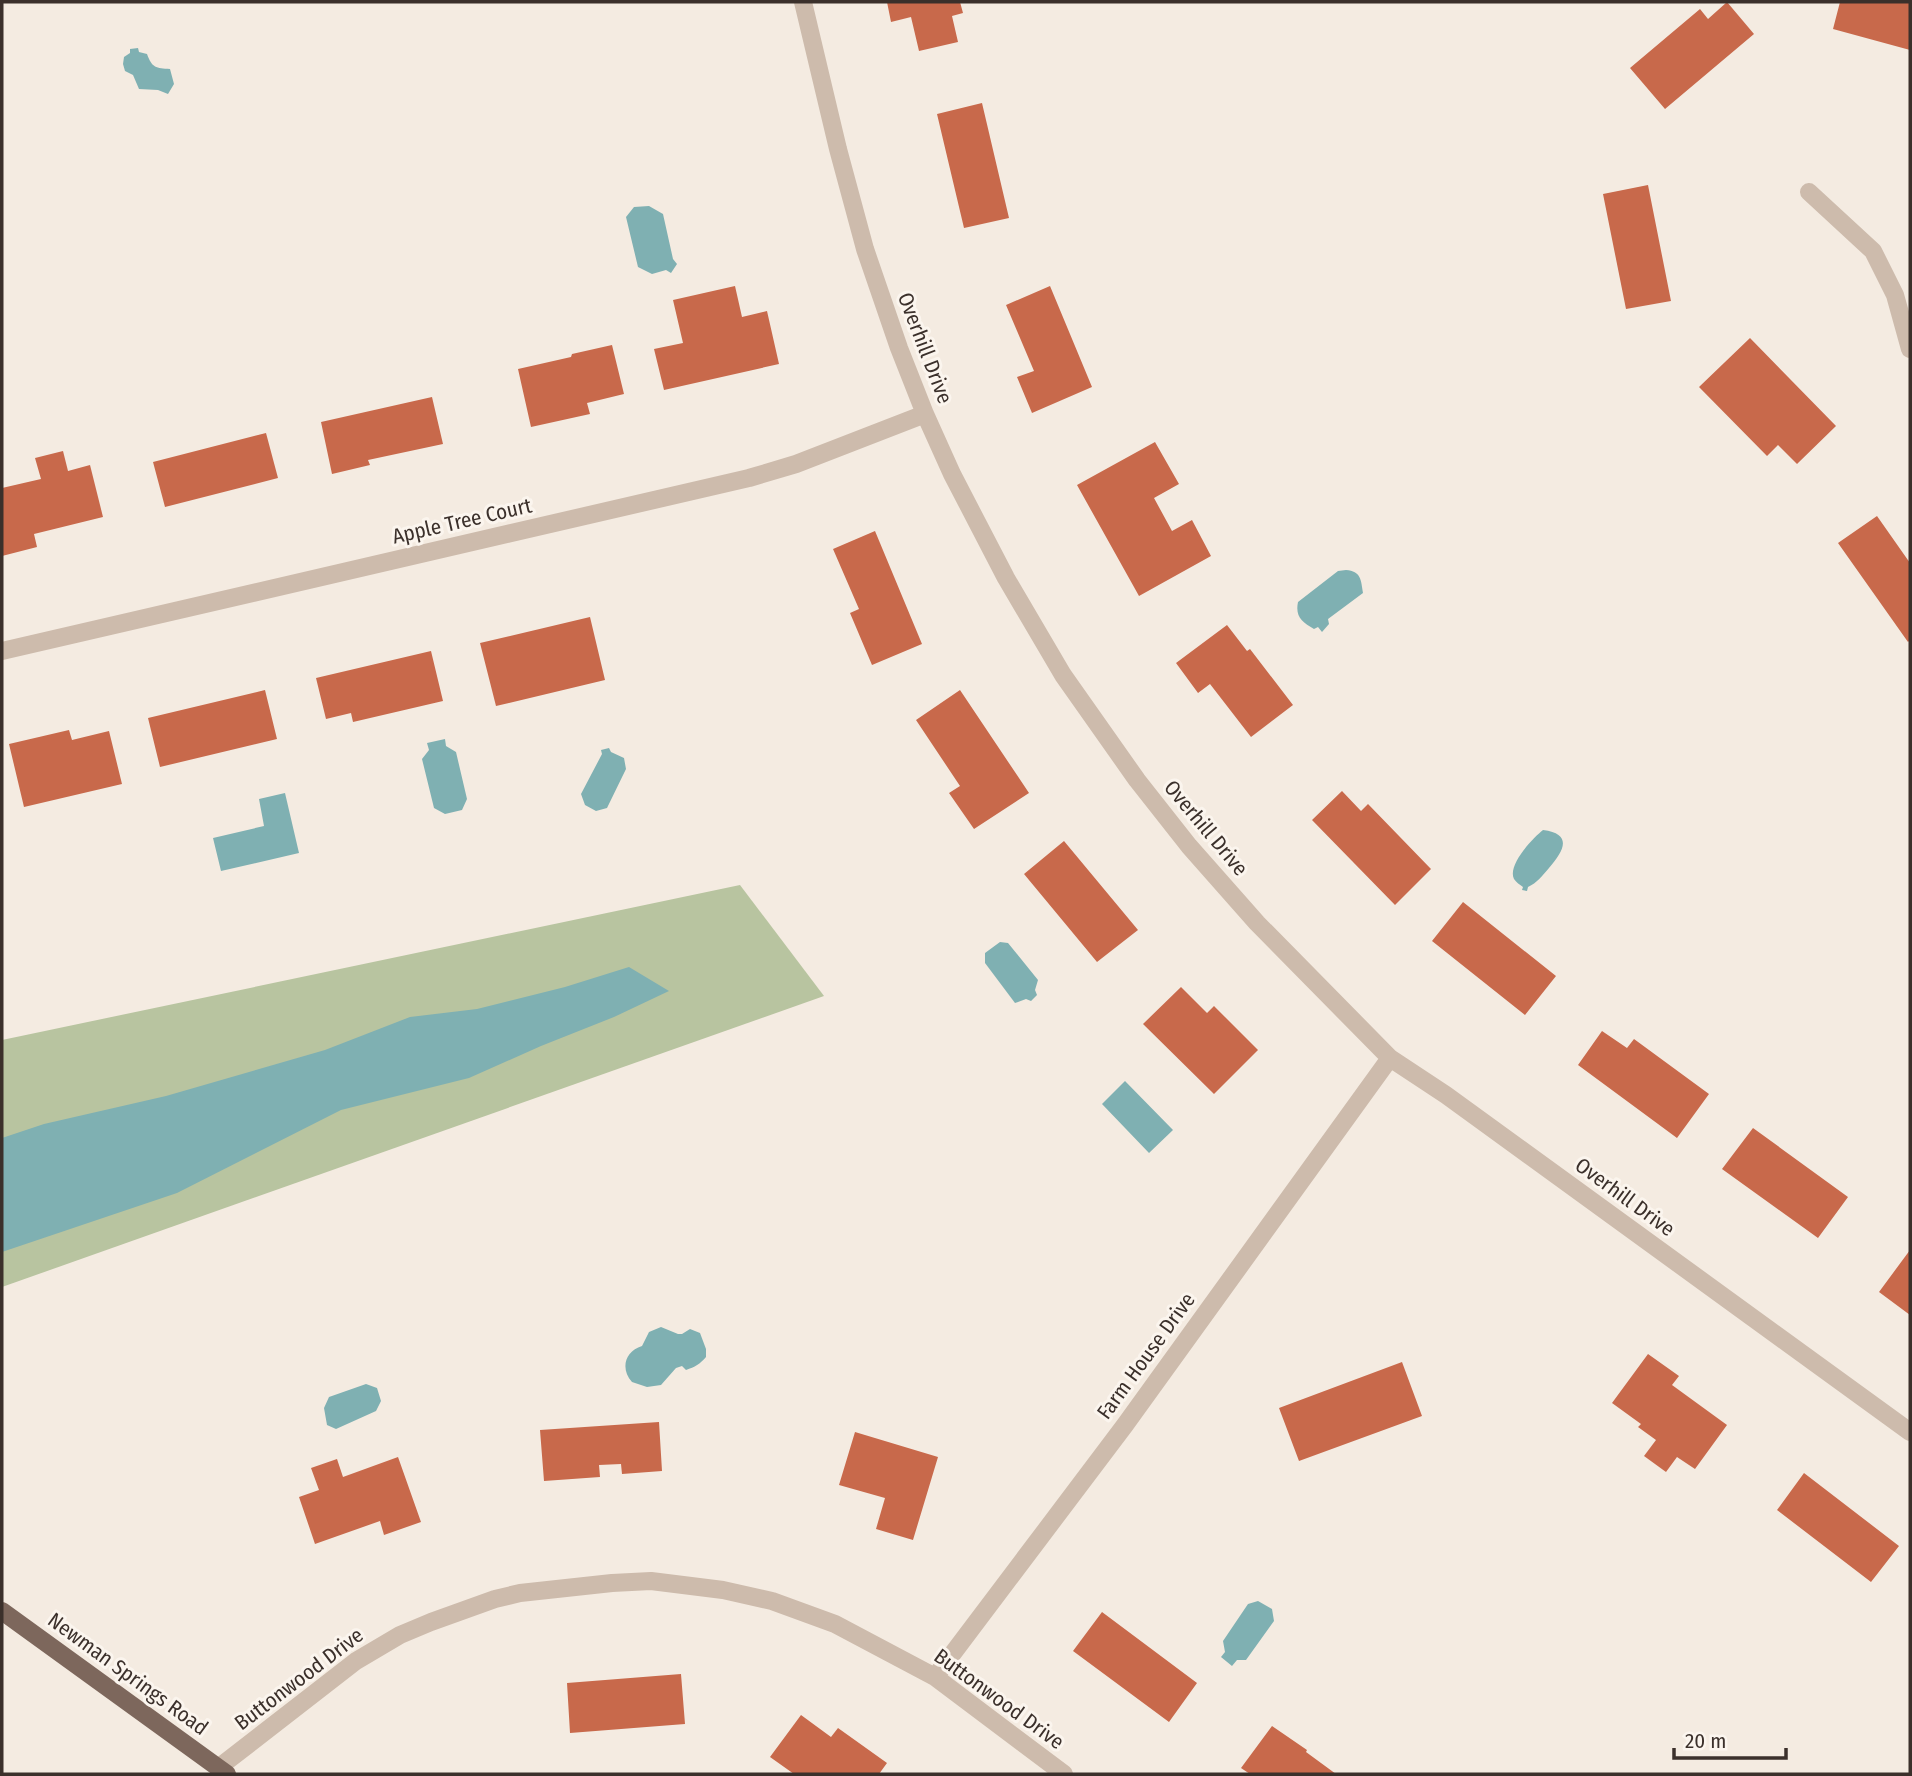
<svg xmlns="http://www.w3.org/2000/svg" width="1912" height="1776" font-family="'Fira Sans Condensed',sans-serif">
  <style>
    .green { fill: #b8c4a0 }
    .water { fill: #7fb0b2 }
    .building { fill: #c8694b }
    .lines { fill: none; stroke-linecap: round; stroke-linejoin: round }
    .minor { stroke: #cdbbac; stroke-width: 18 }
    .primary { stroke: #7d675c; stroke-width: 18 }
    .labels { text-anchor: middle; stroke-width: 6; stroke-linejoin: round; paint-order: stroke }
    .street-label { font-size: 21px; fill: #3b302b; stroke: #fbf5ee }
  </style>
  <rect width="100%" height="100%" fill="#f4ebe1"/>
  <path class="green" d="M740,885L824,996L2,1287V1040Z"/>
  <path class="water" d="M138,48L139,52L147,54C152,68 156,68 170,69L174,84L168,94L158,90L139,89L133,75L125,71L123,64L124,57L130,53V49Z
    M649,206L663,214L673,259L677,264L671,273L666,270L652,274L638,267L626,217L634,207Z
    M1346,570C1361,571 1361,580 1363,593L1328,619L1329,624L1322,632L1318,627L1314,629C1302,622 1295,617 1298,602L1338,571Z
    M445,739L446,746L456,752L467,799L462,810L445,814L434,808L422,759L429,750L427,743Z
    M609,748L611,752L624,758L626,769L607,808L596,811L585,805L581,794L602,754L601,750Z
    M285,793L299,853L221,871L213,838L264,826L259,799Z
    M1543,830C1574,834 1563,852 1549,868C1542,876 1537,883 1528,887L1527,891L1522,890L1523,887C1520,885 1516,882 1514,879C1507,865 1533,838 1543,830Z
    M1000,942L1008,943L1038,980L1035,990L1037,995L1031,1001L1026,999L1015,1003L985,963V953Z
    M629,967L669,991L614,1017L541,1046L469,1078L341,1110L177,1193L2,1252V1138L44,1124L166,1096L325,1050L410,1017L477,1009L565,987Z
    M1125,1081L1173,1130L1149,1153L1102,1104Z
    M661,1327L678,1334H682L690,1329L700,1333L706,1349V1357C700,1364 695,1367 686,1370L682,1366L676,1368L661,1385L647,1387L632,1382C620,1369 625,1351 642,1346L649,1332Z
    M366,1384L377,1388L381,1401L376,1411L336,1429L327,1425L324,1408L329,1397Z
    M1258,1601L1272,1609L1274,1621L1246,1660H1237L1232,1666L1221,1657L1225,1652L1223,1641L1248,1604Z"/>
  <path class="building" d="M887,2H960L963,13L952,16L958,42L919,51L911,17L891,22Z
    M1727,2L1754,34L1665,109L1630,68L1700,9L1708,19Z
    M1840,2H1910V50L1833,29Z
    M982,103L1009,218L964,228L937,114Z
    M1648,185L1671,301L1626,309L1603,194Z
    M735,286L742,317L767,311L779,364L664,390L654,349L683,343L673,300Z
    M1050,286L1092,387L1032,413L1017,377L1034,371L1006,305Z
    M1750,338L1836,426L1797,464L1778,445L1767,456L1699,387Z
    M612,345L624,394L587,403L590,414L531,427L518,369L571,357L572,354Z
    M432,397L443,444L368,460L370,465L332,474L321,422Z
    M266,433L278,478L165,507L153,462Z
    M1155,442L1179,484L1154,498L1172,531L1192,520L1211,556L1139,596L1077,485Z
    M63,451L68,471L90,465L103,517L34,534L37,547L2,556V488L41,479L35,458Z
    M1877,516L1910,563V640L1908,642L1838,543Z
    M875,531L922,644L872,665L850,613L859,609L833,549Z
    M590,617L605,680L496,706L480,643Z
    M1227,625L1247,651L1250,649L1293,705L1251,737L1210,684L1198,693L1176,663Z
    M431,651L443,701L353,722L351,713L326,719L316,678Z
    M265,690L277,739L160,767L148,718Z
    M960,690L1029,793L974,829L949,793L960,786L916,720Z
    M69,730L72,740L109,731L122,784L24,807L9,744Z
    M1342,791L1361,811L1368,804L1431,869L1395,905L1312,820Z
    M1064,841L1138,930L1097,962L1024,874Z
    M1463,902L1556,976L1525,1015L1432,941Z
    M1181,987L1207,1013L1214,1006L1258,1050L1214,1094L1143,1024Z
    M1602,1031L1627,1048L1634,1039L1709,1094L1677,1138L1578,1065Z
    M1753,1128L1848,1197L1818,1238L1722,1169Z
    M1910,1250V1315L1879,1292Z
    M1648,1354L1679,1376L1672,1385L1727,1425L1695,1469L1677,1457L1666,1472L1644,1456L1656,1440L1638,1427L1641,1424L1612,1403Z
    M1402,1362L1422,1416L1299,1461L1279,1408Z
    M659,1422L662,1471L622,1474L621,1464L599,1465L600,1477L544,1481L540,1430Z
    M855,1432L938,1457L913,1540L876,1529L885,1498L839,1485Z
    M398,1457L421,1522L384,1535L380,1521L315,1544L299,1497L319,1490L311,1468L337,1459L343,1477Z
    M1804,1473L1899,1546L1871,1582L1777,1510Z
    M1102,1612L1197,1683L1169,1722L1073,1651Z
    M681,1674L685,1724L570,1733L567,1683Z
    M801,1715L831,1737L838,1728L887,1763L879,1774H794L770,1757Z
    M1272,1726L1307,1750L1306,1752L1336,1774H1250L1241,1768Z"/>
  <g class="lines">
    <path class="minor" d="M803,2L838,149L865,249L899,348L925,414L952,474L1006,578L1063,675L1137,780L1189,846L1257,923L1390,1058L1446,1095L1910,1432
      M1809,192L1873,251L1895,295L1910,349
      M2,651L749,478L796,464L925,414
      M935,1677L1125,1425L1390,1058
      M218,1768L356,1661L400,1635L431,1622L495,1599L520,1593L612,1583L651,1581L723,1590L772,1601L835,1624L935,1677L1064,1774"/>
    <path class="primary" d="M2,1611L227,1774"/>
  </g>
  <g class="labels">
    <g class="street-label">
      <text transform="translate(925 348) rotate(69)" y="7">Overhill Drive</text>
      <text transform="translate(462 521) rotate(-13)" y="7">Apple Tree Court</text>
      <text transform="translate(1206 828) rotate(50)" y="7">Overhill Drive</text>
      <text transform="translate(1625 1197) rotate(36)" y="7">Overhill Drive</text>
      <text transform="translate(1146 1356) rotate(-54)" y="7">Farm House Drive</text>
      <text transform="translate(128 1674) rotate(36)" y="7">Newman Springs Road</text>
      <text transform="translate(299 1679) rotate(-37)" y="7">Buttonwood Drive</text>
      <text transform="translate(999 1699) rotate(36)" y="7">Buttonwood Drive</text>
    </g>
  </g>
  <rect width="1912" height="1776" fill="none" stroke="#3b302b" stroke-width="7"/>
  <path d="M1674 1748v10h112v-10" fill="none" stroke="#3b302b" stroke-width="3.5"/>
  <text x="1685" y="1748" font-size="21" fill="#3b302b" stroke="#fbf5ee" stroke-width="5" paint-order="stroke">20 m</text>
</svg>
